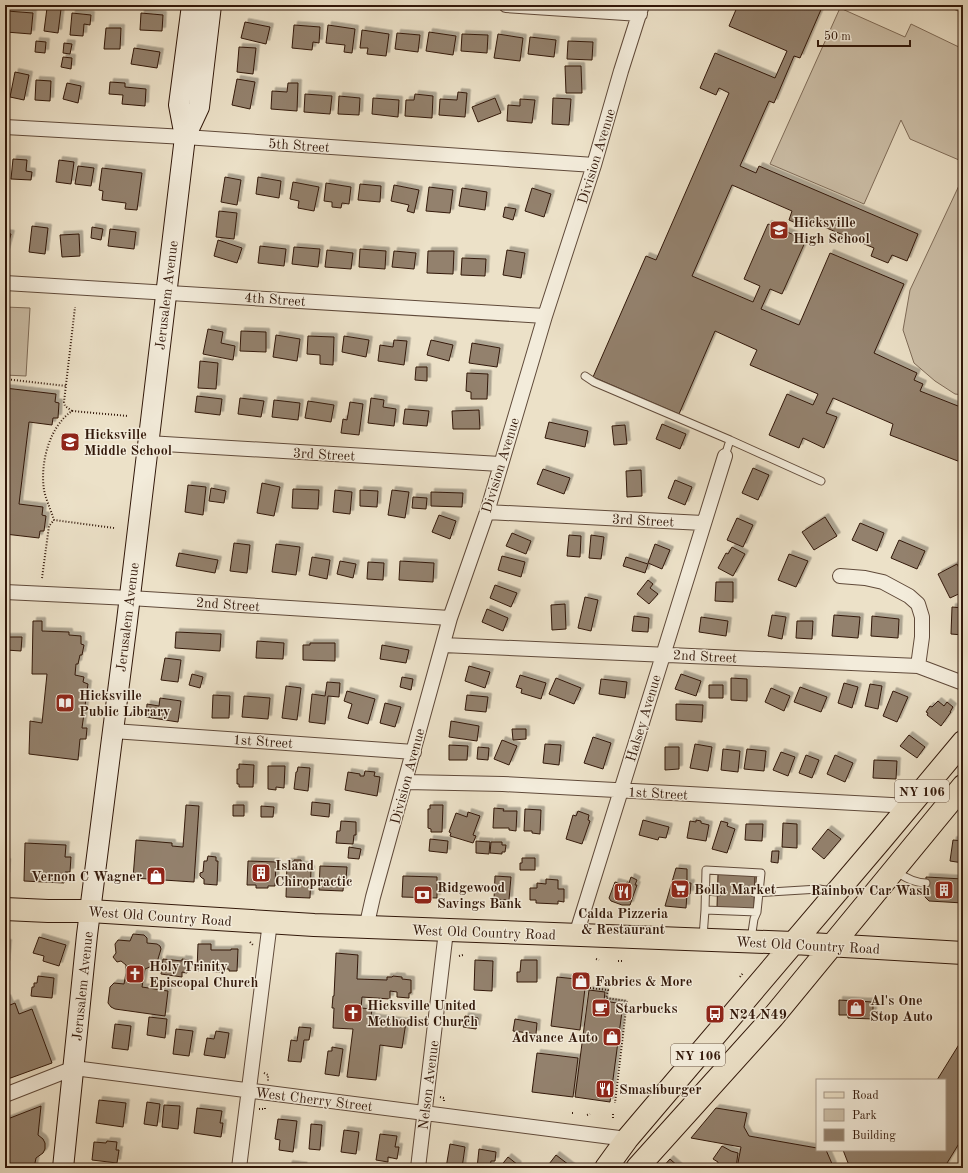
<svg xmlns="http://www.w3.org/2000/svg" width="968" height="1173" font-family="'Old Standard TT',serif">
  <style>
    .green { fill: #ccbfa8; stroke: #7f6c59 }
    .building { fill: #93816d; stroke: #32180a; filter: url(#shadow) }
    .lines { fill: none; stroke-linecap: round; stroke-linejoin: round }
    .lane-casing { stroke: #604a3a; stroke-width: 9 }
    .street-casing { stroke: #604a3a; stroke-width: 16 }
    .secondary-casing { stroke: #32180a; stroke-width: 22 }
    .primary-casing { stroke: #32180a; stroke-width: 24 }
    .path { stroke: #32180a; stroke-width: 2; stroke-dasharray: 1 2; stroke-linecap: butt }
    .lane { stroke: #f3ecdb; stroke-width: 7 }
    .street { stroke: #f3ecdb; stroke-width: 14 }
    .secondary { stroke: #f3ecdb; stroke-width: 20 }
    .primary { stroke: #ece1c8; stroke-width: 22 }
    .labels { text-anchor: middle; stroke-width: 3; stroke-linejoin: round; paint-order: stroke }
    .shield { fill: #f3ecdb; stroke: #6c5849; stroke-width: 1 }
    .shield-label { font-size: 13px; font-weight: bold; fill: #32180a }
    .street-label { font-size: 14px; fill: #32180a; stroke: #f3ecdb }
    .poi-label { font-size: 14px; font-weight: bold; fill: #32180a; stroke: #f3ecdb; text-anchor: start }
  </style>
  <defs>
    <filter id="shadow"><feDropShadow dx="3.5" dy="-3.5" stdDeviation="0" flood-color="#0004"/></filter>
  </defs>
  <rect width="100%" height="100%" fill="#ece1c8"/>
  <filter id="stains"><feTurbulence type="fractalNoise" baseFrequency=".005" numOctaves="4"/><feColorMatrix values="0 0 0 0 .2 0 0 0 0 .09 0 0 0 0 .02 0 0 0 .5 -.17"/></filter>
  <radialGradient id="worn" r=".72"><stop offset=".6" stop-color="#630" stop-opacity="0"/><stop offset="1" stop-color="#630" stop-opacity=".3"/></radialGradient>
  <path class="green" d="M944,5H963V13Z
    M840,8L905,37L911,24L963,49V150L959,160L910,139L901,120L864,204L770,164Z
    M963,177V395L955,394L935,381L914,363L903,330L910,290Z
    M5,307L30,308L26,376L5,375Z"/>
  <path class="building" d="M738,5H823L800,58L794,56L774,103L769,101L740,166L756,173L759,166L918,234L907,261L892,255L888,263L871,256L874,248L810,221L807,228L789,220L792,211L732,185L692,276L753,302L760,286L744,279L768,224L806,240L782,294L770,289L761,309L799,325L830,253L904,284L874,353L917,373L914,380L923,384L920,391L963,408V463L890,435L893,424L833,398L826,413L837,417L824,448L803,438L799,448L769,435L787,394L813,405L818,394L750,365L757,350L715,331L679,414L593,377L646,256L656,260L729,93L719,88L716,95L700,88L715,53L775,78L787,51L729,26Z
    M47,8L61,9L58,33L44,31Z
    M7,11L33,13L31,34L6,32Z
    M72,13L91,15L90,25L84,24L83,36L70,35Z
    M141,13L163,15L162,31L140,30Z
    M245,22L270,27L266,44L241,38Z
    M294,25L320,27L319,43L313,42L312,50L292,48Z
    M328,25L355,29L352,53L344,52L345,45L326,43Z
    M106,28H121L120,49H104Z
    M362,30L389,34L386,56L367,54L368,48H360Z
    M429,32L456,36L453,55L426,51Z
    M397,33L420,35L418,52L395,49Z
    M462,34L488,35L487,53L461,51Z
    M498,34L523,38L520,61L494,58Z
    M530,37L556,40L554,57L528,54Z
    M36,41L46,42L45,53L35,52Z
    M568,41L593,42L592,60L567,59Z
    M64,43L72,44L70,54L63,53Z
    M239,47L256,48L253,74L237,72Z
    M134,48L160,52L157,68L131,64Z
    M63,57L72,58L71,69L61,67Z
    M565,66H581L582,93H566Z
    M15,72L29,75L24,100L10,97Z
    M237,79L255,82L250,109L232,105Z
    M36,80L51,81L50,101L35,100Z
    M110,82L125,83V87L146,89L145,106L122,104L123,95L109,94Z
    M67,83L81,86L78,103L63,99Z
    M288,83H298L297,111L271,109L272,91L287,92Z
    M458,92L467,93L465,117L439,115L440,99L457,100Z
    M305,94L332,96L330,114L304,112Z
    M415,94L433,96L432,118L405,116L406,100H414Z
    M339,96L360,98L359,115L338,114Z
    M373,98L399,100L398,117L372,114Z
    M495,98L501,113L478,122L472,107Z
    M553,98L571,99L569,125L552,124Z
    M520,99L535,100L532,123L507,121L508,105L520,106Z
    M13,159L27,160L26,171L32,172L31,180L11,179Z
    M59,160L74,162L71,184L56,182Z
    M78,166L94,168L91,186L75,184Z
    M102,168L142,173L137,210L125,209L126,203L102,200L103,191L99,190Z
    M225,177L241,180L237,205L221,202Z
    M258,177L281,181L279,198L256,194Z
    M293,182L319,187L314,211L298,208L299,201L290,199Z
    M326,183L351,187L349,204L342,203L341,208L332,207V202L324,201Z
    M360,184L381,186L380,202L358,200Z
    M394,185L419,190L414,213L407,211L409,205L391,201Z
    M429,187L453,190L450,213L426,211Z
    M462,188L487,192L485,210L459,206Z
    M532,188L551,194L544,217L525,211Z
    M505,207L516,209L513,220L503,217Z
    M219,211L237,213L234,239L216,237Z
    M32,226L48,228L45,254L29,252Z
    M92,227L103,229L101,240L91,238Z
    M110,229L136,232L134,249L108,246Z
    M5,233L11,234L6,252H5Z
    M79,234L80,256L62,257L60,235Z
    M218,240L242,248L237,263L214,256Z
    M260,246L286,249L284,266L258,263Z
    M294,247L320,249L318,267L292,264Z
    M360,249L386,251L385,269L359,267Z
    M327,250L353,253L351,269L325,267Z
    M507,250L525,253L521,278L503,275Z
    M394,251L416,253L414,269L392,267Z
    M428,251H454L453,274L427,273Z
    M462,258L486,259L485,276L461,275Z
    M208,329L223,332L221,343L235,346L233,360L203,354Z
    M241,331L266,332V352L240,351Z
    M276,335L300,339L297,361L273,357Z
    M308,336L334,337L333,365L320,364V355L307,354Z
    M344,336L369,340L366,357L342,352Z
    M394,340L407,341L404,365L378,361L380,345L393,347Z
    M431,340L453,345L449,361L427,355Z
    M472,343L500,348L497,367L469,363Z
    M200,361L218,363L216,389L198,388Z
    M416,367H427V381L415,380Z
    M467,373L488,374L487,399H471V392L466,391Z
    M5,388L56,394L55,402L59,403L58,418H53L52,425L29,422L19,504L43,507L42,515L46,516L44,531H40L39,538L5,534Z
    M197,396L222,399L220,415L195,412Z
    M240,398L264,401L261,417L238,414Z
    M371,398L384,400L383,407L396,409L394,426L368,423Z
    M274,400L300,403L298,420L272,417Z
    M308,401L334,405L331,422L305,418Z
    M350,402L363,404L359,435L341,433L343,419L347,420Z
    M405,409L429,411L427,426L403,424Z
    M479,410L480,429H453L452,411Z
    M549,422L588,431L585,447L545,438Z
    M662,424L686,434L680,449L656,439Z
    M625,425L627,444L614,445L612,426Z
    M753,468L769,475L758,500L742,493Z
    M543,469L570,478L564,494L537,484Z
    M641,470L642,496L627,497L626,471Z
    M675,480L692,487L685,505L668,498Z
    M262,483L280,487L274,516L257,513Z
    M188,485L206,487L203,515L185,512Z
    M211,488L226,491L224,503L209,501Z
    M293,489L319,490L318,509L292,508Z
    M335,490L352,492L350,514L333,512Z
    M360,490L378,491L377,507L360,506Z
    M392,490L409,492L405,518L388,515Z
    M431,492L463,493L462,507L431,506Z
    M413,497L427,498L426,509L412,508Z
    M439,515L456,521L450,539L432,532Z
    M825,517L837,536L814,550L802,532Z
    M737,518L753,525L743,547L727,540Z
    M860,523L884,533L877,551L852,540Z
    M512,533L531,541L526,554L506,546Z
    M569,535L581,536L580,557L567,556Z
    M591,535L604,537L601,559L589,558Z
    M899,540L925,551L917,569L891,558Z
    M234,543L250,545L247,573L230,571Z
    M276,544L300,547L296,575L272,572Z
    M655,544L670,550L662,569L648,563Z
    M732,547L745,554L733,576L718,568L726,553L728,554Z
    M179,553L218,560L215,573L176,566Z
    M789,554L808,561L796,587L778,580Z
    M502,556L525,562L521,577L498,570Z
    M312,557L330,560L327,579L309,575Z
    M626,557L648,564L645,573L623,566Z
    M340,561L356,564L353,578L337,574Z
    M400,561L434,563L433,582L399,580Z
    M368,562L384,563L383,580L367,579Z
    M957,564L963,576V592L950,598L938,574Z
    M648,580L653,584L650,588L658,594L649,604L637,594Z
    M716,582H733V602L715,601Z
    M495,585L517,593L511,607L490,598Z
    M585,597L598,600L591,631L578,628Z
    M565,604L566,629L552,630L551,605Z
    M952,607L963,608V635L951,634Z
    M487,609L508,618L503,631L482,622Z
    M772,615L786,617L782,639L768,636Z
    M834,615L860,617L858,638L832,636Z
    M634,616L649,618L648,632L632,631Z
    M872,616L899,619L898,638L871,636Z
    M701,617L728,621L726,636L699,632Z
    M33,621H42V631L69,632V635L81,636V644L84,645L82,655H80L78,664H76L75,675L84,677L83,682L88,684L82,728H87L86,739H80L78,760L29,754L30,721L42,723L47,674H32Z
    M797,621H813L812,639L796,638Z
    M176,632L221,634L220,651L175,648Z
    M5,637H22L21,651L6,650L5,667Z
    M257,641L284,643L283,659L256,658Z
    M310,643H335V661L303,660V645H310Z
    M382,645L409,650L406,663L380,659Z
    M165,658L181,660L178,682L161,680Z
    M469,666L490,672L485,688L465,681Z
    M192,674L203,677L200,688L189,685Z
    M681,674L701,681L696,696L675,689Z
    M520,675L546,683L541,699L521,693L522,689L516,687Z
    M402,677L413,679L411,690L400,687Z
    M556,678L581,688L574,704L549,694Z
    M731,678L747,679V701L731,700Z
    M601,679L627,682L625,698L599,694Z
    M327,682L340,683L339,697L328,696L325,724L309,722L312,694L325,696Z
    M844,683L858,687L852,708L838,703Z
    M870,684L882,686L878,709L865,706Z
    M709,685H723V698H709Z
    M286,686L301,688L297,720L282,718Z
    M800,687L827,697L821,712L794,702Z
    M771,688L790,696L784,711L765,702Z
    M347,691L375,699L368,724L348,718L352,704L344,701Z
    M893,691L908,697L897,722L883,716Z
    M213,695L230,696L229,718H212Z
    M467,695L488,697L486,712L465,710Z
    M244,696L270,698L268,719L242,717Z
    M160,698L181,701L178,722L146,717L147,704L159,706Z
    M938,701L944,706L947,702L953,707L950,712H951L941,726L927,715L928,713L926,712L930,706L932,707Z
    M385,703L401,707L395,727L380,723Z
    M676,704L703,705L702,722L676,720Z
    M451,721L479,726L477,741L449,737Z
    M512,729H526V739L513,740Z
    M909,735L925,747L917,758L900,746Z
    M593,737L611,743L603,769L584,763Z
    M502,740L517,746L509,765L494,759Z
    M545,744L561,745L559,765L543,763Z
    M695,744L712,747L708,771L690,768Z
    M449,745L468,746L467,760H449Z
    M478,747L489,748L488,760L477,759Z
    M665,747H679V769L665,770Z
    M723,749L740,751L738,772L721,770Z
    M747,749L766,751L764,771L744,769Z
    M781,752L795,757L788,776L773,770Z
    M806,755L819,760L812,778L799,773Z
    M835,755L853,763L845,782L827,774Z
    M874,760L897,761L896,779L873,778Z
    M239,764L254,765L253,787H239V784H237V769H239Z
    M268,766H285L284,788L276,787V790L268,789Z
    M298,767L310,768L308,791L294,789L296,772H297Z
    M365,771L375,772L374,776L380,777L377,796L345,790L348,772L360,774V776H364Z
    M312,802L330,804L329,817L311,815Z
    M186,805L199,806L194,882L133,878L136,840L172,843V846L183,847Z
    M233,805H244V816H233Z
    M430,805H443L442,832H431V829L428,828V809H430Z
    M261,806L274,807L273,817H261Z
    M494,808L504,809L503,811H517L516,831L509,830V828H493Z
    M525,809L541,810L540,834L532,833V831H524Z
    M578,811L589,815L588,820L590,821L582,844L566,839L573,815L576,816Z
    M468,812L480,816L473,835L476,836L473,843L450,836L451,833L449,832L456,813L467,817Z
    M643,820L669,827L666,838L659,837L658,840L639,835Z
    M696,820L701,821V823L709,825L706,841L687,838L690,821L696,822Z
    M341,821L356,822V835H354L353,844L336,843L337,831H340Z
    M721,821L728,823L727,826L735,829L727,853L712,849Z
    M783,823L797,824V848L782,847Z
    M746,824H763L762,841L745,840Z
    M828,829L841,839L824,859L812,849Z
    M963,838V863L950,861L953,840L963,841Z
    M430,839L448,841L447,853L429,851Z
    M476,841L490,842L489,854L476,853Z
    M491,842H502V845H506L505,852H502V854L490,853Z
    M25,843L66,845L65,857H71L70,872H65L64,883L24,881Z
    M349,847L361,849L359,859L348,858Z
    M772,851H779L778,863L771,862Z
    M208,856L216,857V861H218L217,885L204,884V879L202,878L200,876V873L203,872L204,861H207Z
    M522,858H535V870H520V863H522Z
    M294,860H301V865H305V869H311L310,898L286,897L287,862H294Z
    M248,861L276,862L275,886H268V888H256V885H247Z
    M5,862H7L6,876H5Z
    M320,866L347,867L346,879H344L343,891L319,890Z
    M676,868L687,869V883H691L690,894H687L686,908L665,906Z
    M718,874L755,876L754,909L717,907Z
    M403,876L437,877V898L402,897Z
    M495,876L511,877L509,900L494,899Z
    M631,877L637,880L635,885H637L630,905H622L611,901L609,898L615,882L626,885L627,882L629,883Z
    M926,877L963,879V903L929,901L925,897Z
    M546,879L558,880V889H564V902L558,901V904L536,903V900H530V888H537V883L546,884Z
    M133,934L144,935L147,938V943L157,944L160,946L161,949L158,959L159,964L156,967L152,966L145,969L142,987L168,991L165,1016L115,1009L111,1007L108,1003L110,987L114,983L124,984L126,973V965L121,961L117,962L113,957L116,953L115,944L118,940L130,941Z
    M39,937L66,945L59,966L43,961L44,956L33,953Z
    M5,943H8L6,964H5Z
    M198,944H211V950H231V949H238L237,971H229V969H223V972L197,971Z
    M336,953L358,955L357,979L387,980V977H392L393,976L402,977V979L411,980V993H409V998L397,997V992L390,991V999L362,997L361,1008L372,1009L371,1017L406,1022L402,1048L380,1045L376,1080L347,1077L353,1029L333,1028L334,1008H332L333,996H334Z
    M163,959L182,961V959L189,960L187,973L182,972V977L161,974Z
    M475,960L493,961L492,991L474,990Z
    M521,960H537V982H517V972H520Z
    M38,976L54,978L52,998L31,996L32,987H34V983H37Z
    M557,977L586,980L580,1030L551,1026Z
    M589,990L605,992L604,1001L623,1004L610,1102L575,1097Z
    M7,998L10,1005L15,1003L19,1014L32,1009L52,1063L5,1080V999Z
    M839,1000L873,1002V1019L848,1018V1015H839Z
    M465,1016L478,1018L476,1029L463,1027Z
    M149,1017L167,1019L165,1038L147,1035Z
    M515,1019L537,1023L536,1034L513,1031Z
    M115,1024L131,1026L128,1050L112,1048Z
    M299,1027L311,1028L309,1040H304L301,1062L288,1061L291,1040L297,1041Z
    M176,1029L193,1031L189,1056L173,1054Z
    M216,1031L229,1033L225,1058L204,1055L207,1038L214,1039Z
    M963,1038V1137L944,1168H850L843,1150H945V1080H937Z
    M332,1047L343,1049L339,1076L325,1074L328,1051H332Z
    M537,1053L578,1058L573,1097L532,1092Z
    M99,1100L126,1103L123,1127L96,1123Z
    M147,1102L160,1104L157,1126L144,1124Z
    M164,1105L180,1106L178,1129L162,1127Z
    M41,1106L38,1135L43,1139L45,1143V1149L43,1153L36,1158L34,1168H14L5,1158V1120Z
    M197,1108L222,1111L220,1123H223L221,1137L194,1133Z
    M716,1108L747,1113L744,1127L749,1136L817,1148V1150H826L833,1166L831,1167L832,1168H737L741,1147L691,1138Z
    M278,1119L297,1121L293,1152L279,1150L280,1140L275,1139Z
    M311,1124L322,1125L320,1150L309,1149Z
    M344,1130L359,1132L356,1154L341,1152Z
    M380,1134L397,1136L395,1147H399L397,1159L388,1157V1162L376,1160Z
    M107,1141L117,1142L116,1150H119L117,1163L92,1160L94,1142L106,1143Z
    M450,1144L465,1147L462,1168H446Z
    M722,1146L731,1151L738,1153L736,1168H717L718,1162L713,1159Z
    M479,1149L496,1152L495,1161H491L490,1168H477Z
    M556,1155L573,1168H546Z
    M508,1157L518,1165L516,1168L500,1167Z
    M670,1159L680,1168H662Z
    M289,1164L304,1166L303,1168H288Z"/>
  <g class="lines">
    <g class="lane-casing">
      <path id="lane" d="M585,376L594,382L730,440L725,456
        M730,440L821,481
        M895,871C904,877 914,883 926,883
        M705,891L718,892
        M754,893L819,889L833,891
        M703,937L705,910
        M751,939L754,919L757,912L761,873L706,870L705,910L757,912"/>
    </g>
    <g class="street-casing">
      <path id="street" d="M506,5L640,14
        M5,127L185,137L594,165
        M5,283L545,316
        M148,443L500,464
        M487,512L703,523
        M840,576L865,578L883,582L909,596L918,604L922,617V637L918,666
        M5,592L130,598L450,618
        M443,645L918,666L963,683
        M113,731L414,752
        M406,782L503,784L910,806
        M366,928L373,897L450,618L487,512L545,316L594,165L621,71L642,5
        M576,935L725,456
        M5,1095L74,1068L627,1139
        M239,1168L270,922
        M418,1168L446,931"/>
    </g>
    <g class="secondary-casing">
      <path id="secondary" d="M185,137L199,107L211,5
        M63,1168L87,935L127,621L185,137L179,105L192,5"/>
    </g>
    <g class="primary-casing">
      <path id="primary" d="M5,909L48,911H90L314,925L793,943L963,953
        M606,1168L627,1139L881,840L963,742
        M637,1168L773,1017L963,786"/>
    </g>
    <path class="path" d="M5,379L66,386
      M72,411L65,406L64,402L75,307
      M114,528L54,520C51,510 46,500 44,490C40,463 49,427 72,411L128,416
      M42,578L49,526L54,520
      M250,942L254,946
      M459,956L463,955
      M596,959L599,960
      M618,961H622
      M740,977L743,973
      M590,988L608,990L606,998L627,1001L615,1103
      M264,1073L268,1075V1081
      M440,1097L444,1098V1103
      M259,1109H265V1106
      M572,1113H574
      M587,1115L590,1114
      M613,1118V1113"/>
    <use href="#lane" class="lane"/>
    <use href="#street" class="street"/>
    <use href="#secondary" class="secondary"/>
    <use href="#primary" class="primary"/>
  </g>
  <defs>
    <g id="school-square" transform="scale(1)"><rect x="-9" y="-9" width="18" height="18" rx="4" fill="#8f2418" stroke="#f3ecdb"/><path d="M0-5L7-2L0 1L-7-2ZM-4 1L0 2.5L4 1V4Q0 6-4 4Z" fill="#fff"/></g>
    <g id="library-square" transform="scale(1)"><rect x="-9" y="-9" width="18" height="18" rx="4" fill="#8f2418" stroke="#f3ecdb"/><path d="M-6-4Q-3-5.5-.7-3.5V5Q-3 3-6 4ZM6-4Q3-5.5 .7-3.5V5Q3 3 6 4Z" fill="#fff"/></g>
    <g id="building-square" transform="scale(1)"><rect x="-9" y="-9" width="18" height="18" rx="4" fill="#8f2418" stroke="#f3ecdb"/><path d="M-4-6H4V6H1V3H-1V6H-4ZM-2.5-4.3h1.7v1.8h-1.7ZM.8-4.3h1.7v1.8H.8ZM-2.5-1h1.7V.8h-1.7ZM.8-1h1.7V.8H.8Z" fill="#fff"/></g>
    <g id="shop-square" transform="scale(1)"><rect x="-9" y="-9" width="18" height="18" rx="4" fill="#8f2418" stroke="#f3ecdb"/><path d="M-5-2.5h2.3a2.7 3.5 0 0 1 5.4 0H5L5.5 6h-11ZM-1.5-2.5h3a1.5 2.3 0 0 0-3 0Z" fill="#fff"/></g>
    <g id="supermarket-square" transform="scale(1)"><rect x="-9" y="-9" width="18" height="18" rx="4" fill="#8f2418" stroke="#f3ecdb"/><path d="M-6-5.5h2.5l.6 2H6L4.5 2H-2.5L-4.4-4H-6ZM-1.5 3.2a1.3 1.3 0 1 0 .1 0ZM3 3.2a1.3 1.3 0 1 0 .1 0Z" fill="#fff"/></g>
    <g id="restaurant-square" transform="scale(1)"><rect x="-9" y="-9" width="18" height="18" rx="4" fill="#8f2418" stroke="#f3ecdb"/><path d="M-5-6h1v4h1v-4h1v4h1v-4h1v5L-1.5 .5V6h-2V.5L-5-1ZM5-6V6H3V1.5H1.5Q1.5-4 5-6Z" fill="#fff"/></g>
    <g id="bank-square" transform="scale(1)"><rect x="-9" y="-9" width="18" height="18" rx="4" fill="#8f2418" stroke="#f3ecdb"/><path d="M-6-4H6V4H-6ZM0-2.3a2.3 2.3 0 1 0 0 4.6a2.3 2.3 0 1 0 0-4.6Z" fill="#fff"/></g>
    <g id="church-square" transform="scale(1)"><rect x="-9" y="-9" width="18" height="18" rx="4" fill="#8f2418" stroke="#f3ecdb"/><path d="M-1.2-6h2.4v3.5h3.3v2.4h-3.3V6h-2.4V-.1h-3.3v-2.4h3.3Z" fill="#fff"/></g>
    <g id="cafe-square" transform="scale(1)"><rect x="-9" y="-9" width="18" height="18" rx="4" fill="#8f2418" stroke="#f3ecdb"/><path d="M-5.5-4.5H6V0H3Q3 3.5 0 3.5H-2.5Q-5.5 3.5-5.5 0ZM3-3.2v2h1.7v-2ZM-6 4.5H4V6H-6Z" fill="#fff"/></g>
    <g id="bus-square" transform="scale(1)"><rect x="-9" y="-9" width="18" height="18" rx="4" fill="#8f2418" stroke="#f3ecdb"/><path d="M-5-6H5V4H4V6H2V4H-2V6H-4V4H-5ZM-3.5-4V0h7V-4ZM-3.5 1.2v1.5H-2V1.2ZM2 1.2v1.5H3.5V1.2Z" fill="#fff"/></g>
  </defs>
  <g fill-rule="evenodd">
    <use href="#school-square" x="779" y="230"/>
    <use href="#school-square" x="70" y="442"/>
    <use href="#library-square" x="65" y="703"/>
    <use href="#building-square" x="261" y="873"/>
    <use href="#shop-square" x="156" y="876"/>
    <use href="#supermarket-square" x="680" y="889"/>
    <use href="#building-square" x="944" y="890"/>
    <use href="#restaurant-square" x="623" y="892"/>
    <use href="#bank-square" x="423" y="895"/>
    <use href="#church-square" x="135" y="974"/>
    <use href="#shop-square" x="581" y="981"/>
    <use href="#cafe-square" x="601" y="1008"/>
    <use href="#shop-square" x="856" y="1008"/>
    <use href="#church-square" x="353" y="1013"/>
    <use href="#bus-square" x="715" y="1014"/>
    <use href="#shop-square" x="612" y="1037"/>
    <use href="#restaurant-square" x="605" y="1089"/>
  </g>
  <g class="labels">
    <g class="shield">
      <rect x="895" y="780" width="54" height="22" rx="3"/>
      <rect x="671" y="1044" width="54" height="22" rx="3"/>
    </g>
    <g class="shield-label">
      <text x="922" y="796">NY 106</text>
      <text x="698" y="1060">NY 106</text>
    </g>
    <g class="street-label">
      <text transform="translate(299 145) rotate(4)" y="5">5th Street</text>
      <text transform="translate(596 156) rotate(-73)" y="5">Division Avenue</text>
      <text transform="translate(166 295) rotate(-83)" y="5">Jerusalem Avenue</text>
      <text transform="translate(275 299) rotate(4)" y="5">4th Street</text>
      <text transform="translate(324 454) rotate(3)" y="5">3rd Street</text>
      <text transform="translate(500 465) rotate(-73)" y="5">Division Avenue</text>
      <text transform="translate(643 520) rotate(3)" y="5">3rd Street</text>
      <text transform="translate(228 604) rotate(4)" y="5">2nd Street</text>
      <text transform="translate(127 617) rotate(-83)" y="5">Jerusalem Avenue</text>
      <text transform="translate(705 656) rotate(3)" y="5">2nd Street</text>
      <text transform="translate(643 718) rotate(-73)" y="5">Halsey Avenue</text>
      <text transform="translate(263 741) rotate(4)" y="5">1st Street</text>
      <text transform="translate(407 776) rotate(-75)" y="5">Division Avenue</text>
      <text transform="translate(658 793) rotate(3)" y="5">1st Street</text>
      <text transform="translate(160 916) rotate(4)" y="5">West Old Country Road</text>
      <text transform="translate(484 932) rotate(2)" y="5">West Old Country Road</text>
      <text transform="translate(808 945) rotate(3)" y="5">West Old Country Road</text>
      <text transform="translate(82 986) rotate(-84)" y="5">Jerusalem Avenue</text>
      <text transform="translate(428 1085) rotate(-83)" y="5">Nelson Avenue</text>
      <text transform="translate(314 1099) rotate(7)" y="5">West Cherry Street</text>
    </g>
    <g class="poi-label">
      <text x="793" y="227">Hicksville<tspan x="793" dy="16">High School</tspan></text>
      <text x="84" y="439">Hicksville<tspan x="84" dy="16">Middle School</tspan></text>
      <text x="79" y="700">Hicksville<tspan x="79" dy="16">Public Library</tspan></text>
      <text x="275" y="870">Island<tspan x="275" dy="16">Chiropractic</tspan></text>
      <text x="142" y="881" text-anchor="end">Vernon C Wagner</text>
      <text x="437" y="892">Ridgewood<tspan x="437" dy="16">Savings Bank</tspan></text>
      <text x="694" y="894">Bolla Market</text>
      <text x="930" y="895" text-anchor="end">Rainbow Car Wash</text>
      <text x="623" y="918" text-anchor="middle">Calda Pizzeria<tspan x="623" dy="16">&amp; Restaurant</tspan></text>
      <text x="149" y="971">Holy Trinity<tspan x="149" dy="16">Episcopal Church</tspan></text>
      <text x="595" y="986">Fabrics &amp; More</text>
      <text x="870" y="1005">Al's One<tspan x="870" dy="16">Stop Auto</tspan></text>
      <text x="367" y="1010">Hicksville United<tspan x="367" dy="16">Methodist Church</tspan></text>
      <text x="615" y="1013">Starbucks</text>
      <text x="729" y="1019">N24 N49</text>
      <text x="598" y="1042" text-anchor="end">Advance Auto</text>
      <text x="619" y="1094">Smashburger</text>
    </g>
  </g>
  <rect width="968" height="1173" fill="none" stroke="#ece1c8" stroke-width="20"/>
  <rect x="6" y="6" width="956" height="1161" fill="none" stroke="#32180a" stroke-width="2"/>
  <rect x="10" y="10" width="948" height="1153" fill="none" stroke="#32180a"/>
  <rect x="816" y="1079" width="130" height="72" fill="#f3ecdb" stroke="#a69787"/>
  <rect x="824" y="1092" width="20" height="6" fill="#ece1c8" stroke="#a69787"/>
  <text x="852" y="1099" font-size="12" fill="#32180a">Road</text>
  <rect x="824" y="1109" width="20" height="12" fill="#ccbfa8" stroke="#a69787"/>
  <text x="852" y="1119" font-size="12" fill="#32180a">Park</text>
  <rect x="824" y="1129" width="20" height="12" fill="#93816d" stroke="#a69787"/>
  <text x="852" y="1139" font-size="12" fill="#32180a">Building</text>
  <path d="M818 40v6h92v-6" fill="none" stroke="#32180a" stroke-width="2"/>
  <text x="824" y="40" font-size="12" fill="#32180a" stroke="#f3ecdb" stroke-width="3" paint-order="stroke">50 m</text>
  <rect width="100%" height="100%" filter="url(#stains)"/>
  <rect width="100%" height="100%" fill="url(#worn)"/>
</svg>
